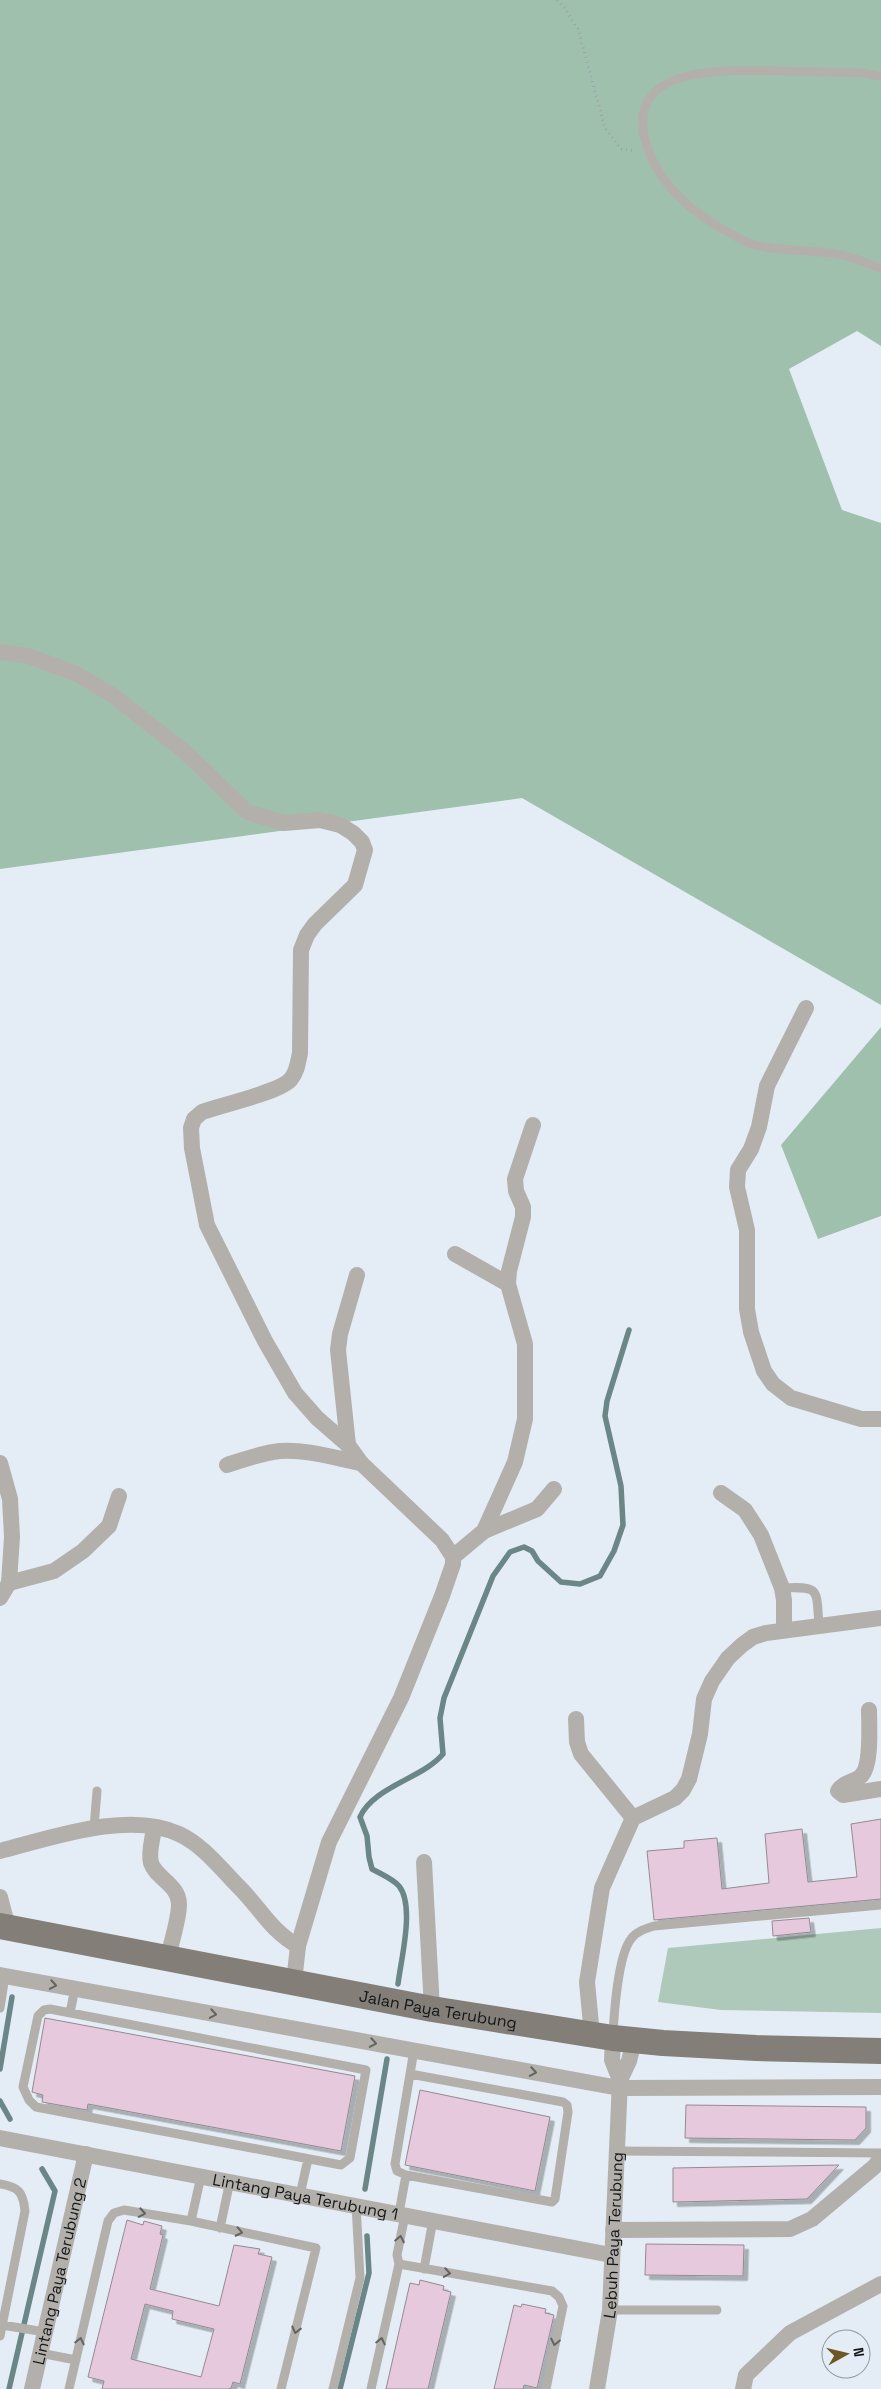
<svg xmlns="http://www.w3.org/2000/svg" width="881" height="2389" font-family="'Space Grotesk',sans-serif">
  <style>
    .green { fill: #aec8ba }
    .forest { fill: #a0c0ae }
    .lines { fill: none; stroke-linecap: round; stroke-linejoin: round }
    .stream { stroke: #6a8687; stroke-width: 5.5 }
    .building { fill: #e6c9dc; stroke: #948a90; fill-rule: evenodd; filter: url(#shadow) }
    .path { stroke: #9ca3a9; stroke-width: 3; stroke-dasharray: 1 4; stroke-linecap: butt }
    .lane { stroke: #b3b0ac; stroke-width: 9 }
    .street { stroke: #b3b0ac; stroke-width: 16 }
    .primary { stroke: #837e77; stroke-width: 26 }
    .oneway { stroke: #636362 }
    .labels { text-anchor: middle; stroke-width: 5; stroke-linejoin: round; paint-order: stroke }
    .street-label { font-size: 16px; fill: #131618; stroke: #e4edf5 }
  </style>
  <defs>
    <filter id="shadow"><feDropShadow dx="4.5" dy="4.5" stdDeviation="0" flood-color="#0004"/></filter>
  </defs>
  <rect width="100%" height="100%" fill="#e4edf5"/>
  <path class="green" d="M881,1928V2013L721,2010L658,2002L668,1948Z"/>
  <path class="forest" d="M0,0H881V346L857,331L789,369L842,510L881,523V1005L522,798L0,869Z
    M881,1027V1216L818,1239L781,1145Z"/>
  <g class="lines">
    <path class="stream" d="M398,1984C401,1959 415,1906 399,1886C393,1879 381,1874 372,1869L369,1857L367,1836L360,1817C373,1787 423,1778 443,1754L440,1718L444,1698L493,1576L510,1552L524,1547L532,1551L538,1561L561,1582L580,1584L600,1576L614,1551L623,1525L621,1486L605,1416L607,1401L629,1330
      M0,2069L12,1997
      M0,2101L10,2119
      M365,2189L387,2059
      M9,2389L55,2191L42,2169
      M340,2389L369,2273L367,2236"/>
  </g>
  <path class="building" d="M881,1819V1899L654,1920L647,1851L684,1848V1841L717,1838L722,1889L769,1883L765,1834L802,1829L808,1882L857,1877L851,1824Z
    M809,1918L811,1932L773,1936L772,1921Z
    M45,2018L355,2076L341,2151L88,2104L87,2110L42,2102L43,2095L32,2092Z
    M420,2090L550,2117L535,2191L405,2165Z
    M686,2105L866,2107V2128L855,2140L685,2138Z
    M839,2165L807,2199L673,2202V2168Z
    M127,2220L143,2225L144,2221L162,2226L160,2234L163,2235L150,2289L219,2306L234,2245L260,2249L258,2254L272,2257L240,2384L233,2382L231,2388L228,2389H102L104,2381L88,2377ZM145,2304L173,2311L172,2319L214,2329L201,2377L131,2359Z
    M646,2244L744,2245L743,2276L645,2275Z
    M420,2280L444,2286L443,2290L451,2292L428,2389H386L410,2283L419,2285Z
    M522,2304L546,2309L545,2313L554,2315L537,2388L524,2385L523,2389H494L514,2305L521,2307Z"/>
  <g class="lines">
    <path class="path" d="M557,0L564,7L578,29L605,128L621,149L635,151"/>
    <path class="lane" d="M881,77L865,73C838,72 810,72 782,71C732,70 619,62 647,146C659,184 692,213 728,232C735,236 743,241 751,244C772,251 807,250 830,253C848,255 865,262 881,269
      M782,1588C821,1586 816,1589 819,1625
      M94,1827L97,1791
      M0,2008L5,1976
      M50,2009L366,2070L350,2158L341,2165L36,2107L29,2100L23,2087L38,2016L44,2010Z
      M70,2013L75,1988
      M613,2035C614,2014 618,1955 631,1939C635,1932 647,1928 654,1926L881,1905
      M410,2074L414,2050
      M616,2151L881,2153
      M0,2184C19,2187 23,2192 25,2211L0,2336
      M300,2195L308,2159
      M399,2213L406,2175L552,2202L555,2199L568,2112L567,2105L563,2102L410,2074L395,2164L397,2171L406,2175
      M191,2221L201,2176
      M220,2228L230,2181
      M399,2264L552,2291L559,2297L563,2306L546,2389
      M424,2269L433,2220
      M610,2310H717
      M2,2325L45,2332
      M40,2353L76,2360
      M69,2389L108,2221L114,2213L124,2210L191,2221L316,2248L281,2389
      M333,2389L360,2278L356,2205
      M371,2389L399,2264L397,2255L405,2215"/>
    <g class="street">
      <path d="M0,652L29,656L77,674L112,695L184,751L247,812L284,823L320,820L340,825L353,833L362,842L365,850L355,885L315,924L307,935L301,950L300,1053C298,1062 297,1072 291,1079C281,1092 221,1105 202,1112L194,1119L191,1128L192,1148L207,1225L265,1341L295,1393L317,1418L348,1445L361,1463L442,1540L453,1557V1564L442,1596L401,1698L329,1842L298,1946L294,1982"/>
      <path d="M806,1008L767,1086L759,1127L751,1149L738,1170L737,1187L747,1230V1309L751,1332L764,1371L773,1384L791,1398L861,1419H881"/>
      <path d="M455,1254L508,1284"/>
      <path d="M348,1445L338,1350L340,1334L357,1275"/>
      <path d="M0,1463L10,1499L12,1537L9,1583L0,1598"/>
      <path d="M227,1465C245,1459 262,1453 280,1451C306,1449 335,1458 361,1463"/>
      <path d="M721,1493L745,1510L761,1535L782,1588L784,1600V1629"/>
      <path d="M484,1531L515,1462L525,1419V1344L508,1284L509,1271L523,1217V1207L516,1191L515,1179L533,1125"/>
      <path d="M453,1557L484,1531L537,1509L554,1489"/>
      <path d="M9,1583L54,1571L83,1551L109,1526L119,1496"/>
      <path d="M869,1710C869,1725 872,1766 861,1776C854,1782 842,1783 838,1791L843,1795L881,1789"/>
      <path d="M576,1719L577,1742L581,1754L633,1818"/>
      <path d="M154,1828C153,1838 148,1852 151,1863C156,1878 179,1885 179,1904C179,1920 171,1942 168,1958"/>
      <path d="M0,1851C51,1838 129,1810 179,1834C203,1845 221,1869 239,1887C261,1909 270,1930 298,1946"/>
      <path d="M424,1862L432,2009"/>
      <path d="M0,1897L8,1928"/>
      <path d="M0,1975L619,2088L881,2087"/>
      <path d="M592,2035L587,1982L602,1888L613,1863L633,1818L675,1798L683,1790L689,1779L700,1734L704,1699L712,1681L728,1658L742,1645L753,1637L766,1633L881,1618"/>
      <path d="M613,2038L612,2060L620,2080"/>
      <path id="s1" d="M0,2138L611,2255"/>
      <path d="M613,2230L790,2229L812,2219L874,2167L881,2158"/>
      <path id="s2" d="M32,2389L86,2154"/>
      <path id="s3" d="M597,2389L610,2310L620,2080L629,2061L634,2041"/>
      <path d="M743,2389L746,2375L790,2333L881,2284"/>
    </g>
    <path class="primary" id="s4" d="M0,1926L432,2009L613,2038L663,2043L756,2048L881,2051"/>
  </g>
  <defs><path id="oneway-chevron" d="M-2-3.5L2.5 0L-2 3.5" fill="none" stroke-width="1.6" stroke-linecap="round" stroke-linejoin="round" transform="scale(1.25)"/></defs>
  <g class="oneway">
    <use href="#oneway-chevron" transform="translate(53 1985) rotate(10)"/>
    <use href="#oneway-chevron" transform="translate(213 2014) rotate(10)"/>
    <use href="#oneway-chevron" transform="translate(373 2043) rotate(10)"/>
    <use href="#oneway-chevron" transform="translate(533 2072) rotate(10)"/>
    <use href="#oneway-chevron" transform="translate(142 2213) rotate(10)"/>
    <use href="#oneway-chevron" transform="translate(239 2232) rotate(12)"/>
    <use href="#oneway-chevron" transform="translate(400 2239) rotate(-79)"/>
    <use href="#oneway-chevron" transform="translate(447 2273) rotate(9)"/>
    <use href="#oneway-chevron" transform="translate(296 2330) rotate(104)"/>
    <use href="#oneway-chevron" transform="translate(80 2341) rotate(-77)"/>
    <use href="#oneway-chevron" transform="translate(381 2341) rotate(-77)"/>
    <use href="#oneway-chevron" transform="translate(555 2342) rotate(102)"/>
  </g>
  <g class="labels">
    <g class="street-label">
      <text dy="6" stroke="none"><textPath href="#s4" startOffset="446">Jalan Paya Terubung</textPath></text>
      <text dy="6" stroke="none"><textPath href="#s1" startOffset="311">Lintang Paya Terubung 1</textPath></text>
      <text dy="6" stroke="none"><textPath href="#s3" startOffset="155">Lebuh Paya Terubung</textPath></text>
      <text dy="6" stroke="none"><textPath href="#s2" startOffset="121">Lintang Paya Terubung 2</textPath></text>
    </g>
  </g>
  <g transform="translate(846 2354) rotate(82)"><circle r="24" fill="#e4edf5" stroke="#90979d"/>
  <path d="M0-4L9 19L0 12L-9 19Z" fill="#6d5727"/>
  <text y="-8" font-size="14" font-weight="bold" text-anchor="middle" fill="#131618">N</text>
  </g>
</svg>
